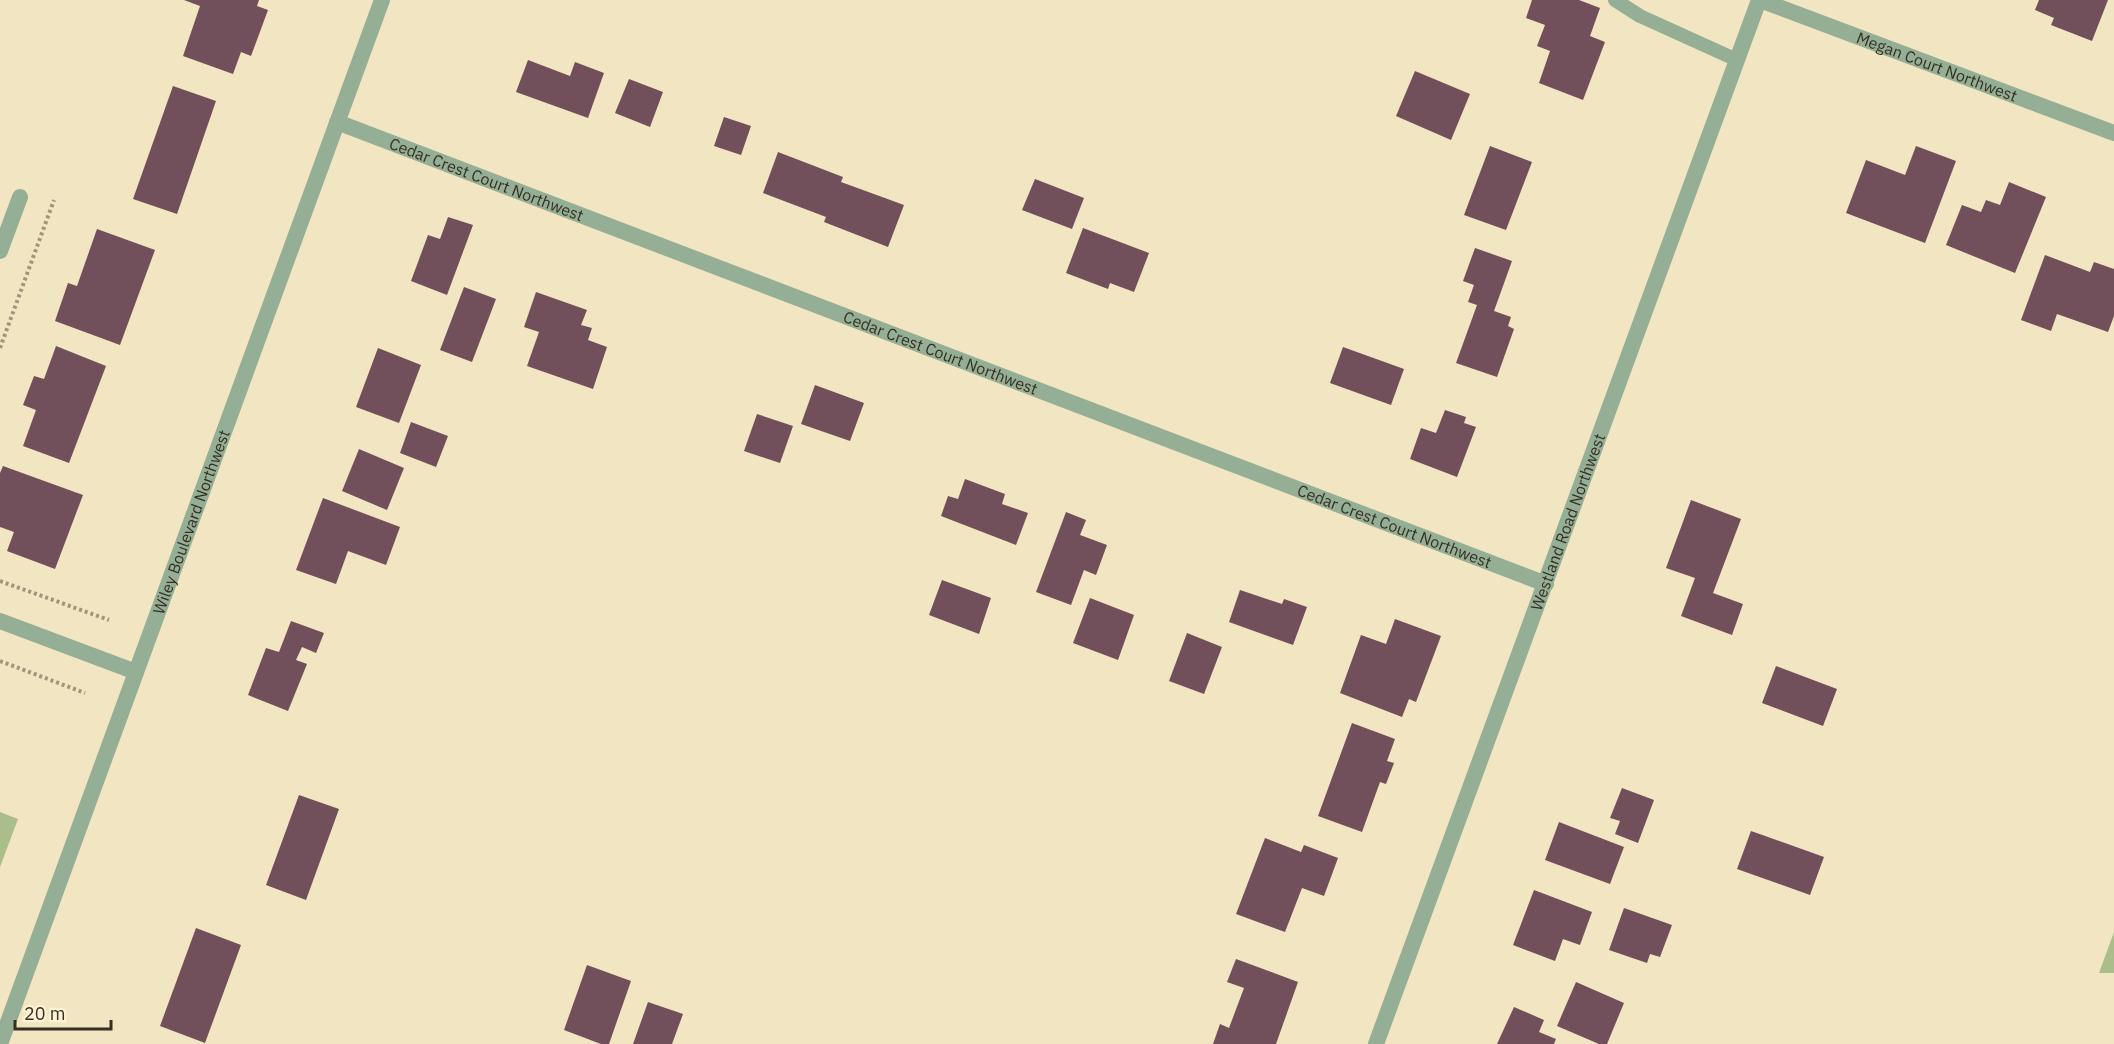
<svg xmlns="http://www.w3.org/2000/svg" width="2114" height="1044" font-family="'IBM Plex Sans',sans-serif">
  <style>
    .green { fill: #acbd8c }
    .building { fill: #714f5b }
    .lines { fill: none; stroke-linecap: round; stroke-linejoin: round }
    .path { stroke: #9f957b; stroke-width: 4; stroke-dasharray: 3 3; stroke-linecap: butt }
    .service { stroke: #95ae96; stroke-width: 14 }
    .minor { stroke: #95ae96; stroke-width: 16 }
    .tertiary { stroke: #95ae96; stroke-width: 16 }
    .labels { text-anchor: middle; stroke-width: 6; stroke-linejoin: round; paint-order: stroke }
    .street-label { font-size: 16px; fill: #353022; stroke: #fdf3d5 }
  </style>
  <rect width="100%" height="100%" fill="#f2e5c1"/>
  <path class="green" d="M0,812L18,819L0,867Z
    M2114,932V973H2099Z"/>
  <path class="building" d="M184,0H259L257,6L268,10L251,56L241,52L233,74L183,56L200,6Z
    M1532,0H1579L1600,8L1590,36L1605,42L1583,100L1539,83L1550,51L1537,46L1545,25L1526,18Z
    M2039,0H2108L2092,41L2051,25L2054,18L2035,10Z
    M528,60L570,76L575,62L604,73L588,118L516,92Z
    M1415,71L1470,94L1451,140L1396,116Z
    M629,79L663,92L650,127L615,113Z
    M173,86L216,101L177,214L133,199Z
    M724,117L751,126L741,155L714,146Z
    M1490,146L1532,162L1506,230L1464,215Z
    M1916,146L1956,161L1925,243L1846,213L1866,160L1905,175Z
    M778,152L843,177L841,182L904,205L888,247L824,222L826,217L763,193Z
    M1035,179L1084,198L1072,229L1022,210Z
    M2009,182L2046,197L2015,273L1946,245L1962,205L1981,212L1986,200L2000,205Z
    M448,217L473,225L447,295L411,281L428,235L440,239Z
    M1083,228L1149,253L1134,292L1110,283L1108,289L1066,273Z
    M97,229L155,250L120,345L55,321L68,283L77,286Z
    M1475,248L1512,261L1494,311L1511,317L1508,326L1514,329L1497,377L1456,363L1477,305L1468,302L1474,285L1463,281Z
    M2045,255L2090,272L2094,262L2114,269V316L2108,332L2057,314L2051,331L2021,320Z
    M464,287L496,299L472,362L440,350Z
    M536,292L587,310L581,325L592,328L588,340L607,347L593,389L527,366L539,332L524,327Z
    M56,346L106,366L69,463L23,446L36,410L23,405L34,376L44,379Z
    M1343,347L1404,369L1391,405L1330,383Z
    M378,348L421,365L399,423L356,407Z
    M815,385L864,403L850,441L801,424Z
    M1445,410L1466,417L1464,423L1476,427L1457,477L1410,459L1421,428L1436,433Z
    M757,414L793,426L780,463L744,451Z
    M411,422L448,436L436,467L400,453Z
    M359,449L404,468L387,510L342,491Z
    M3,466L83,495L55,569L7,551L14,532L0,527V473Z
    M965,479L1005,494L1002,504L1028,513L1016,545L941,516L948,496L958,499Z
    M323,498L400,527L386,565L348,551L336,584L296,570Z
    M1691,500L1741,519L1713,593L1743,604L1732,635L1681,616L1695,578L1666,568Z
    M1066,512L1086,520L1080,535L1107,545L1096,575L1084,570L1071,605L1036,592Z
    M942,580L991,598L979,634L929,615Z
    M1240,590L1282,604L1284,599L1307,607L1293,645L1229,622Z
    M1090,598L1134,615L1118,660L1073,643Z
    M1395,619L1441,636L1416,702L1409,699L1402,717L1340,693L1361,635L1386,644Z
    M291,621L324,633L316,653L302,647L296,660L307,664L288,711L248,695L266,648L279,652Z
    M1187,633L1222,647L1204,694L1169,681Z
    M1776,666L1837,689L1823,726L1762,703Z
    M1352,723L1395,739L1387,761L1394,763L1386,784L1380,782L1362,832L1318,816Z
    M1622,788L1654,800L1638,843L1615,834L1620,821L1610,818Z
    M299,795L339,809L306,900L266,885Z
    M1559,822L1624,847L1610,884L1545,860Z
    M1751,831L1824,857L1810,895L1737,869Z
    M1265,838L1301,852L1304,845L1338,858L1324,896L1302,888L1285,932L1236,914Z
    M1534,890L1592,912L1580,945L1563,939L1555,961L1513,945Z
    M1624,908L1672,925L1660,957L1650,954L1647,963L1609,950Z
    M196,928L241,945L205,1043L160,1026Z
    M1236,959L1298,982L1276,1044H1213L1220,1024L1229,1028L1244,988L1227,982Z
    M587,965L631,981L609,1044H601L564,1030Z
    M1576,982L1624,1003L1607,1044H1599L1557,1026Z
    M648,1002L683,1014L672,1044H633Z
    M1514,1007L1544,1020L1539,1032L1556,1039L1554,1044H1497Z"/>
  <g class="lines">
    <path class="path" d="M0,348L54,200
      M0,581L109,620
      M0,661L85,693"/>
    <path class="service" d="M1615,0L1640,16L1737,60"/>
    <g class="minor">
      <path id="s1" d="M1760,0L2114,133"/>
      <path id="s2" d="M337,122L1546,584"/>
      <path d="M0,251L20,197"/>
      <path d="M0,621L136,672"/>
      <path id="s3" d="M1376,1044L1759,0"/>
    </g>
    <path class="tertiary" id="s4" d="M0,1044L382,0"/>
  </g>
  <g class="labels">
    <g class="street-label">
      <text dy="6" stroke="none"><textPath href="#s1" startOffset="189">Megan Court Northwest</textPath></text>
      <text dy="6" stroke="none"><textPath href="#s2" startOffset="160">Cedar Crest Court Northwest</textPath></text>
      <text dy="6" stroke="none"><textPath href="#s2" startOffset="646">Cedar Crest Court Northwest</textPath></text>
      <text dy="6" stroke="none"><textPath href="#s4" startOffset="556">Wiley Boulevard Northwest</textPath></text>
      <text dy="6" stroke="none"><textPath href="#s3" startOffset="556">Westland Road Northwest</textPath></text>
      <text dy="6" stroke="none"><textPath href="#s2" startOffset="1132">Cedar Crest Court Northwest</textPath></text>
    </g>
  </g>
  <path d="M15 1020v9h96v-9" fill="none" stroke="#353022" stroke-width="3"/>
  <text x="24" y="1020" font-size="18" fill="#353022" stroke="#fdf3d5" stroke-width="4.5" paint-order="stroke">20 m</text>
</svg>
